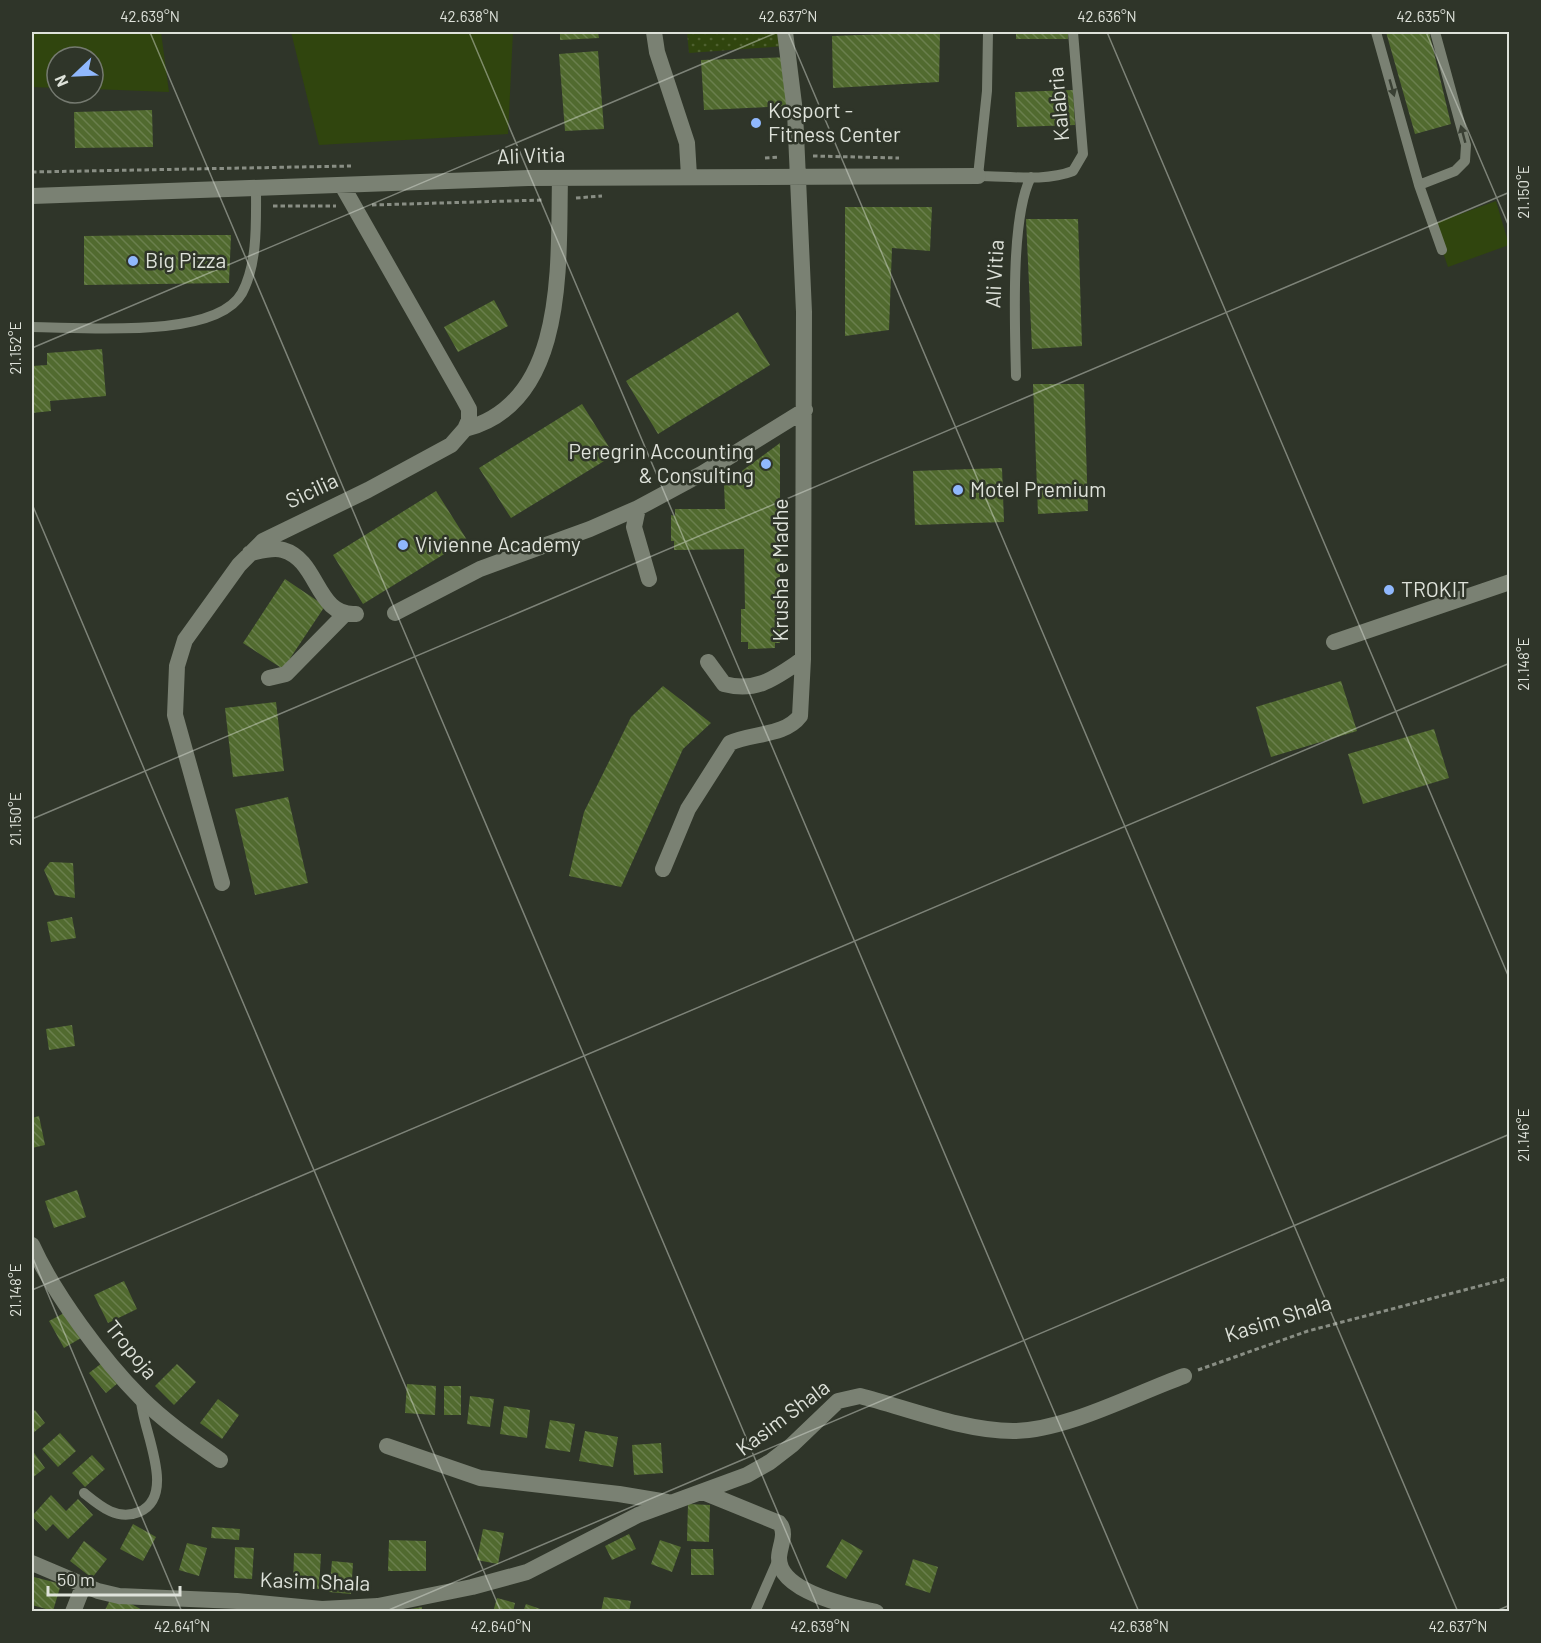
<svg xmlns="http://www.w3.org/2000/svg" width="1541" height="1643" font-family="Barlow,sans-serif">
  <style>
    .green { fill: #30450e }
    .park { fill: url(#park-dots) }
    .building { fill: url(#building-back-hatch) }
    .lines { fill: none; stroke-linecap: round; stroke-linejoin: round }
    .path { stroke: #898e84; stroke-width: 3; stroke-dasharray: 4.5 3; stroke-linecap: butt }
    .service { stroke: #7a8173; stroke-width: 10 }
    .minor { stroke: #7a8173; stroke-width: 16 }
    .oneway { fill: #3a4034 }
    .ticks { fill: none; stroke: #dee2da; stroke-width: 1.5; stroke-opacity: 0.45 }
    .poi-dot { fill: #90b8fd; stroke: #2f3529; stroke-width: 2 }
    .labels { text-anchor: middle; stroke-width: 5; stroke-linejoin: round; paint-order: stroke }
    .street-label { font-size: 21px; fill: #dee2da; stroke: #2f3529 }
    .poi-label { font-size: 21px; fill: #dee2da; stroke: #2f3529; text-anchor: start }
    .neatline { fill: none; stroke: #dee2da; stroke-width: 2 }
    .ticks-label { font-size: 15px; text-anchor: middle; fill: #dee2da }
  </style>
  <defs>
    <pattern id="park-dots" width="8" height="8" patternUnits="userSpaceOnUse" patternTransform="scale(1.5)"><rect width="8" height="8" fill="#30450e"/><path d="M2 2h.1M6 6h.1" fill="none" stroke="#4e6030" stroke-width="1.8" stroke-linecap="round"/></pattern>
    <pattern id="building-back-hatch" width="6" height="6" patternUnits="userSpaceOnUse" patternTransform="scale(1.5)"><rect width="6" height="6" fill="#516a2f"/><path d="M-1 5l2 2M0 0l6 6M5-1l2 2" fill="none" stroke="#6a7f4d"/></pattern>
  </defs>
  <rect width="100%" height="100%" fill="#2f3529"/>
  <path class="green" d="M32,32H161L169,92L93,89V57H57V88L32,87Z
    M291,32H513L508,134L319,145Z
    M1496,201L1509,245L1448,267L1433,224Z"/>
  <path class="park" d="M687,32H781L785,46L689,53Z"/>
  <path class="building" d="M560,32H598L599,38L560,40Z
    M940,32L939,82L833,88L832,36Z
    M1016,32H1068V39H1016Z
    M1386,32H1429L1451,124L1415,134Z
    M598,51L604,129L565,131L559,54Z
    M792,57L789,106L704,110L701,60Z
    M1073,90L1075,125L1017,127L1015,92Z
    M152,110L153,147L75,148L74,112Z
    M845,207H932L930,251L892,248L889,330L845,336Z
    M1026,219H1078L1082,346L1032,349Z
    M163,235H231L229,283L84,285V236Z
    M494,300L508,326L458,352L444,327Z
    M738,312L770,365L658,434L626,381Z
    M102,349L106,396L50,401L51,411L32,413V366L47,365V353Z
    M1033,384H1084L1088,511L1038,514Z
    M582,404L614,455L511,518L479,468Z
    M780,443V643H775V648L748,649V642H741V609H745L744,549L674,550V541H671V515L675,516V509H725L724,484Z
    M1002,468L1004,522L915,525L913,471Z
    M436,491L467,540L363,604L333,555Z
    M285,579L325,606L283,669L243,643Z
    M1341,681L1357,731L1271,757L1256,707Z
    M663,686L711,723L683,749L621,887L569,876L584,812L631,717Z
    M276,702L284,771L233,777L225,708Z
    M1434,729L1449,778L1363,804L1348,754Z
    M288,797L308,883L255,895L235,809Z
    M50,862L73,863L75,898L55,895L44,870Z
    M72,917L76,938L51,942L47,922Z
    M72,1025L75,1046L49,1050L46,1029Z
    M39,1116L45,1145L32,1148V1118Z
    M77,1190L86,1217L54,1228L45,1201Z
    M124,1281L137,1309L108,1323L94,1295Z
    M66,1312L81,1338L64,1348L49,1321Z
    M102,1363L118,1383L106,1393L89,1373Z
    M177,1364L196,1382L174,1405L155,1386Z
    M407,1384L436,1386L435,1415L405,1413Z
    M444,1386H461V1415H444Z
    M470,1396L494,1399L490,1427L467,1424Z
    M218,1399L239,1415L222,1439L200,1423Z
    M504,1406L530,1410L527,1438L500,1434Z
    M35,1410L45,1423L32,1434V1413Z
    M550,1420L575,1424L570,1452L545,1448Z
    M585,1431L618,1437L613,1467L579,1461Z
    M60,1433L76,1451L58,1467L42,1449Z
    M661,1443L663,1473L634,1475L632,1445Z
    M32,1450L45,1468L32,1478Z
    M92,1455L105,1469L85,1487L72,1473Z
    M51,1495L66,1511L78,1499L93,1515L68,1539L53,1524L46,1531L32,1516Z
    M688,1504L710,1505L709,1542L687,1541Z
    M133,1524L156,1537L143,1561L120,1549Z
    M212,1527L240,1529L239,1540L211,1538Z
    M483,1529L504,1533L498,1564L477,1560Z
    M629,1534L636,1549L612,1560L605,1546Z
    M842,1539L863,1551L846,1579L826,1567Z
    M389,1540L426,1541V1571H388Z
    M660,1540L681,1547L672,1572L651,1564Z
    M84,1541L107,1559L92,1578L70,1561Z
    M187,1543L207,1548L199,1576L179,1570Z
    M235,1547L254,1548L252,1579L234,1578Z
    M691,1549H713L714,1575H691Z
    M294,1553L321,1554L319,1589L293,1588Z
    M913,1559L938,1567L930,1593L905,1585Z
    M332,1561L353,1563L351,1594L329,1592Z
    M34,1577L61,1584L53,1611L32,1605Z
    M113,1594L146,1612H104Z
    M604,1597L631,1601L629,1612H601Z
    M497,1598L515,1603L513,1612H493Z
    M526,1604L546,1611V1612H523Z
    M422,1607V1612H405V1610Z
    M815,1609L832,1610L831,1612H815Z"/>
  <g class="lines">
    <path class="path" d="M813,156L899,158
      M765,158L779,157
      M32,172L351,166
      M576,198L602,196
      M372,205L543,200
      M273,206H336
      M1198,1370L1308,1331L1510,1278"/>
    <path class="service" d="M988,32L987,91L978,176C1008,176 1045,182 1073,171L1083,154L1073,32
      M1376,32L1419,185L1442,250
      M1419,185L1455,171L1465,161L1466,145L1435,32
      M32,327C81,327 216,340 242,293C258,263 256,221 256,188
      M1016,376C1015,328 1010,217 1031,177
      M84,1493C100,1506 117,1521 139,1512C179,1495 140,1426 141,1398
      M755,1612L779,1557"/>
    <path class="minor" d="M654,32L657,52L687,143L689,176
      M32,196L528,178L978,176
      M465,429C568,403 558,262 560,178
      M638,508L634,527L649,579
      M250,553C260,551 273,547 283,550C319,560 316,617 356,614
      M395,613L480,569L590,529L638,508L703,473L805,410
      M1334,642L1510,582
      M708,662L724,684C758,693 776,677 803,659
      M269,678L286,674L344,615
      M663,869L688,809L730,743C752,733 785,736 800,716L803,659L804,312L795,112L785,32
      M222,883L175,715L177,666L185,640L239,565L263,541L368,490L451,445L465,429L469,420V409L463,398L343,187
      M32,1245C54,1294 103,1360 141,1398C165,1422 193,1441 220,1460
      M387,1446L480,1478L619,1494L667,1502
      M703,1492L779,1523C788,1533 779,1547 779,1558C779,1592 852,1607 876,1612
      M32,1563L98,1591L119,1596L237,1601L322,1609L378,1606L472,1587L527,1572L638,1515L747,1475L770,1462L792,1445L838,1401L860,1396C907,1408 964,1431 1013,1431C1065,1431 1134,1394 1184,1376
      M73,1612L84,1584"/>
  </g>
  <defs><path id="oneway-solid" d="M-6-.8H1V-3.2L6.5 0L1 3.2V.8H-6Z" transform="scale(1.5)"/></defs>
  <g class="oneway">
    <use href="#oneway-solid" transform="translate(1392 88) rotate(74)"/>
    <use href="#oneway-solid" transform="translate(1463 134) rotate(-105)"/>
  </g>
  <path class="ticks" d="M150,32L820,1612M469,32L1139,1612M788,32L1458,1612M1107,32L1510,980M1426,32L1510,229M32,348L778,32M32,504L501,1612M32,819L1510,192M32,1256L182,1612M32,1290L1510,663M384,1612L1510,1134M1494,1612L1510,1605"/>
  <g class="poi-dot">
    <circle cx="756" cy="123" r="6"/>
    <circle cx="133" cy="261" r="6"/>
    <circle cx="766" cy="464" r="6"/>
    <circle cx="958" cy="490" r="6"/>
    <circle cx="403" cy="545" r="6"/>
    <circle cx="1389" cy="590" r="6"/>
  </g>
  <g class="labels">
    <g class="street-label">
      <text transform="translate(1059 104) rotate(-95)" y="7">Kalabria</text>
      <text transform="translate(531 156) rotate(-2)" y="7">Ali Vitia</text>
      <text transform="translate(995 274) rotate(-87)" y="7">Ali Vitia</text>
      <text transform="translate(312 491) rotate(-25)" y="7">Sicilia</text>
      <text transform="translate(781 570) rotate(-90)" y="7">Krusha e Madhe</text>
      <text transform="translate(1278 1319) rotate(-18)" y="7">Kasim Shala</text>
      <text transform="translate(131 1350) rotate(51)" y="7">Tropoja</text>
      <text transform="translate(783 1418) rotate(-37)" y="7">Kasim Shala</text>
      <text transform="translate(315 1582) rotate(2)" y="7">Kasim Shala</text>
    </g>
    <g class="poi-label">
      <text x="768" y="118">Kosport -<tspan x="768" dy="24">Fitness Center</tspan></text>
      <text x="145" y="268">Big Pizza</text>
      <text x="754" y="459" text-anchor="end">Peregrin Accounting<tspan x="754" dy="24">&amp; Consulting</tspan></text>
      <text x="970" y="497">Motel Premium</text>
      <text x="415" y="552">Vivienne Academy</text>
      <text x="1401" y="597">TROKIT</text>
    </g>
  </g>
  <rect width="1541" height="1643" fill="none" stroke="#2f3529" stroke-width="66"/>
  <g transform="translate(75 75) rotate(247)"><circle r="28" fill="#2f3529" stroke="#757a70" stroke-width="1.5"/>
  <path d="M0-4.5L10 22L0 15L-10 22Z" fill="#90b8fd"/>
  <text y="-9" font-size="16" font-weight="bold" text-anchor="middle" fill="#dee2da">N</text>
  </g>
  <path d="M48 1586v9h132v-9" fill="none" stroke="#dee2da" stroke-width="3"/>
  <text x="57" y="1586" font-size="18" fill="#dee2da" stroke="#2f3529" stroke-width="4.5" paint-order="stroke">50 m</text>
  <rect x="33" y="33" width="1475" height="1577" class="neatline"/>
  <g class="ticks-label">
    <text x="150" y="22">42.639°N</text>
    <text x="469" y="22">42.638°N</text>
    <text x="788" y="22">42.637°N</text>
    <text x="1107" y="22">42.636°N</text>
    <text x="1426" y="22">42.635°N</text>
    <text transform="translate(1524 192) rotate(-90)" y="5">21.150°E</text>
    <text transform="translate(16 348) rotate(-90)" y="5">21.152°E</text>
    <text transform="translate(1524 664) rotate(-90)" y="5">21.148°E</text>
    <text transform="translate(16 819) rotate(-90)" y="5">21.150°E</text>
    <text transform="translate(1524 1135) rotate(-90)" y="5">21.146°E</text>
    <text transform="translate(16 1290) rotate(-90)" y="5">21.148°E</text>
    <text x="182" y="1632">42.641°N</text>
    <text x="501" y="1632">42.640°N</text>
    <text x="820" y="1632">42.639°N</text>
    <text x="1139" y="1632">42.638°N</text>
    <text x="1458" y="1632">42.637°N</text>
  </g>
</svg>
